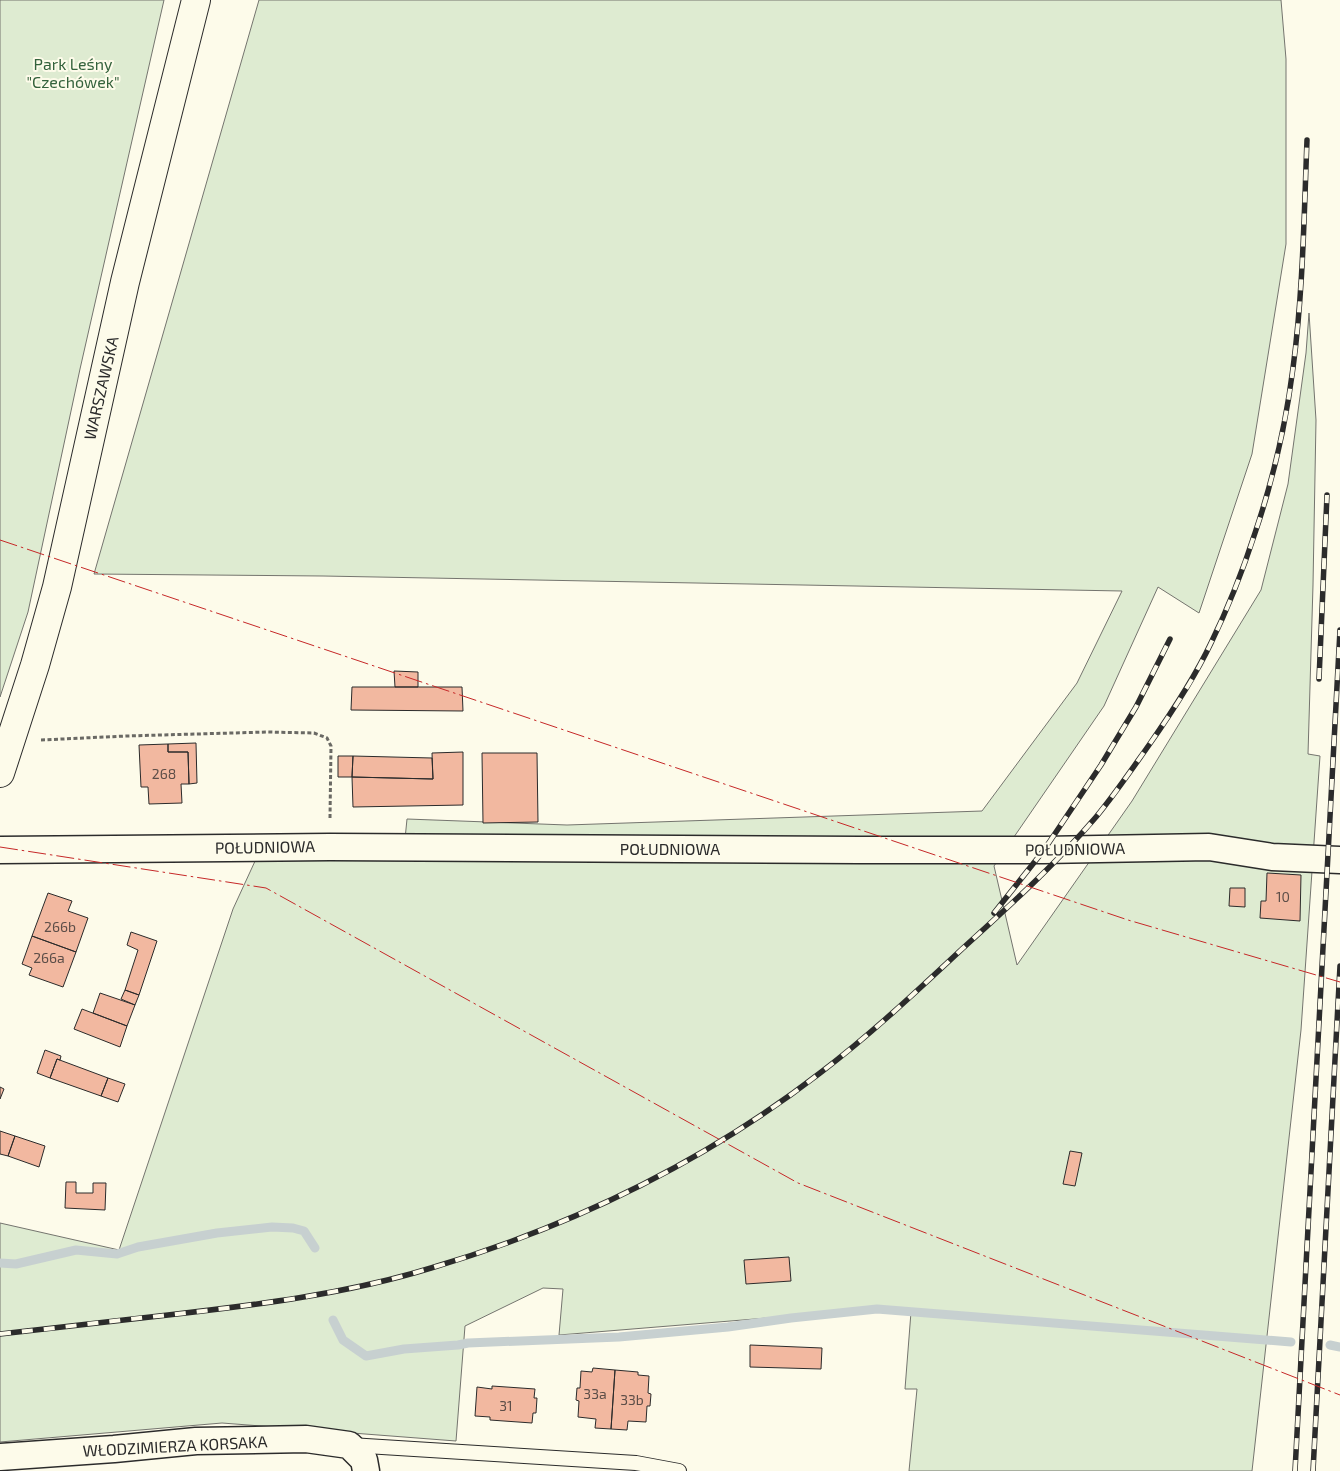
<svg xmlns="http://www.w3.org/2000/svg" width="1340" height="1471" font-family="'Exo 2',sans-serif">
  <style>
    .green { fill: #deebd1; stroke: #74746e }
    .lines { fill: none; stroke-linecap: round; stroke-linejoin: round }
    .stream { stroke: #c7d0d0; stroke-width: 9 }
    .building { fill: #f2b8a0; stroke: #2b2b2b }
    .service-casing { stroke: #2b2b2b; stroke-width: 16 }
    .minor-casing { stroke: #2b2b2b; stroke-width: 29 }
    .tertiary-casing { stroke: #2b2b2b; stroke-width: 30 }
    .path { stroke: #6a6964; stroke-width: 3; stroke-dasharray: 4 2.5; stroke-linecap: butt }
    .service { stroke: #fdfbea; stroke-width: 14 }
    .minor { stroke: #fdfbea; stroke-width: 26 }
    .tertiary { stroke: #fdfbea; stroke-width: 28 }
    .rail-casing { stroke: #2b2b2b; stroke-width: 5.5 }
    .rail { stroke: #fdfbea; stroke-width: 4; stroke-dasharray: 11; stroke-linecap: butt }
    .power { stroke: #c62828; stroke-width: 1; stroke-dasharray: 18 4 2.5 4; stroke-linecap: butt }
    .labels { text-anchor: middle; stroke-width: 4; stroke-linejoin: round; paint-order: stroke }
    .number-label { font-size: 14px; fill: #5d4e48 }
    .park-label { font-size: 16px; fill: #34623c; stroke: #fdfbea }
    .street-label { font-size: 16px; fill: #2b2b2b; stroke: #fdfbea }
  </style>
  <rect width="100%" height="100%" fill="#fdfbea"/>
  <path class="green" d="M0,0H164L80,369L28,612L0,697Z
    M259,0H1281L1286,59V244L1252,454L1199,613L1158,587L1104,706L994,866L1017,965L1132,801L1261,590L1288,484L1306,353L1309,313L1316,420L1313,585L1308,754L1320,756L1301,1030L1252,1471H909L917,1389H905L911,1312L877,1309L559,1335L563,1289L543,1288L465,1326L456,1441L222,1423L0,1442V1223L119,1250L233,909L256,859H403L407,819L567,825L982,811L1077,683L1122,591L323,576L94,574Z"/>
  <g class="lines">
    <path class="stream" d="M0,1263L16,1264L76,1250L117,1254L138,1247L217,1233L272,1227L293,1228L304,1231L315,1248
      M333,1320L343,1340L366,1356L404,1349L458,1345L468,1343L619,1337L728,1327L791,1318L877,1309L1291,1342
      M1330,1345L1340,1347"/>
  </g>
  <path class="building" d="M394,671L418,672V687H395Z
    M352,687H462L463,711L351,710Z
    M196,743L197,783L189,784L188,752H168V744Z
    M168,744V752H188L189,784H181L182,803L149,804L148,787H141L139,745Z
    M463,752V805L353,807L352,777L433,779L432,753Z
    M482,753H537L538,822L483,823Z
    M338,756H353L352,777H338Z
    M353,756L432,758L433,779L352,777Z
    M1267,873L1301,875L1300,921L1260,918L1261,901H1266Z
    M1230,888H1245V907L1229,906Z
    M48,893L72,901L68,911L88,918L76,952L32,936Z
    M131,932L157,941L139,995L125,990L138,950L127,945Z
    M32,936L76,952L63,987L29,975L32,968L22,964Z
    M125,990L139,995L135,1005L121,999Z
    M100,993L135,1005L127,1026L93,1013Z
    M82,1009L127,1026L120,1047L74,1029Z
    M45,1050L61,1056L60,1060L57,1059L50,1078L37,1073Z
    M57,1059L108,1078L101,1096L50,1078Z
    M108,1078L125,1084L118,1102L101,1096Z
    M0,1087L4,1089L0,1099Z
    M0,1131L15,1136L8,1156L0,1154Z
    M15,1136L45,1146L39,1167L8,1156Z
    M1070,1151L1082,1153L1075,1186L1063,1184Z
    M66,1182H76V1193H93V1183H106L105,1210L65,1208Z
    M789,1257L791,1281L746,1284L744,1260Z
    M750,1345L822,1348L821,1369L750,1367Z
    M593,1368L615,1370L611,1429L595,1428L596,1419L578,1417L579,1401L576,1400L577,1388H580L581,1371L592,1372Z
    M615,1370L638,1372V1375L649,1376L648,1393L651,1394L650,1406H647L646,1422L628,1421L627,1430L611,1429Z
    M492,1386L535,1389L534,1398H537L536,1413H533L532,1423L490,1420V1417L475,1416L477,1387L492,1389Z"/>
  <g class="lines">
    <g class="service-casing">
      <path id="service" d="M350,1445L636,1463L679,1471"/>
    </g>
    <g class="minor-casing">
      <path id="minor" d="M0,850L330,847L860,850H1044L1209,847L1272,857L1340,860
        M0,1457L114,1449L196,1441L306,1439L349,1445L364,1460L366,1471"/>
    </g>
    <g class="tertiary-casing">
      <path id="tertiary" d="M0,773L35,665L57,587L125,282L196,0"/>
    </g>
    <path class="path" d="M41,740L126,736L267,732L314,733L327,738L331,746L330,818"/>
    <use href="#service" class="service"/>
    <use href="#minor" class="minor"/>
    <use href="#tertiary" class="tertiary"/>
    <g class="rail-casing">
      <path id="rail" d="M1319,679L1327,495
        M994,913L1044,850L1101,765L1136,707L1170,639
        M0,1334C56,1328 112,1321 168,1315C256,1305 346,1294 431,1268C572,1226 703,1163 820,1073C870,1035 916,992 962,949C1008,907 1055,865 1096,817C1115,794 1132,769 1149,745C1172,712 1194,679 1211,643C1228,608 1243,570 1255,533C1273,480 1286,423 1293,368C1303,293 1304,216 1307,140
        M1295,1471L1340,630
        M1313,1471L1340,966"/>
    </g>
    <use href="#rail" class="rail"/>
    <path class="power" d="M0,540L1128,920L1340,982
      M0,847L266,888L798,1183L1340,1395"/>
  </g>
  <g class="labels">
    <g class="number-label">
      <text x="164" y="779">268</text>
      <text x="1283" y="902">10</text>
      <text x="60" y="932">266b</text>
      <text x="49" y="963">266a</text>
      <text x="595" y="1399">33a</text>
      <text x="632" y="1405">33b</text>
      <text x="506" y="1411">31</text>
    </g>
    <g class="park-label">
      <text x="73" y="70">Park Leśny<tspan x="73" dy="18">"Czechówek"</tspan></text>
    </g>
    <g class="street-label">
      <text transform="translate(101 388) rotate(-77)" y="6">WARSZAWSKA</text>
      <text transform="translate(265 847) rotate(-1)" y="6">POŁUDNIOWA</text>
      <text x="670" y="855">POŁUDNIOWA</text>
      <text transform="translate(1075 849) rotate(-1)" y="6">POŁUDNIOWA</text>
      <text transform="translate(175 1446) rotate(-3)" y="6">WŁODZIMIERZA KORSAKA</text>
    </g>
  </g>
</svg>
